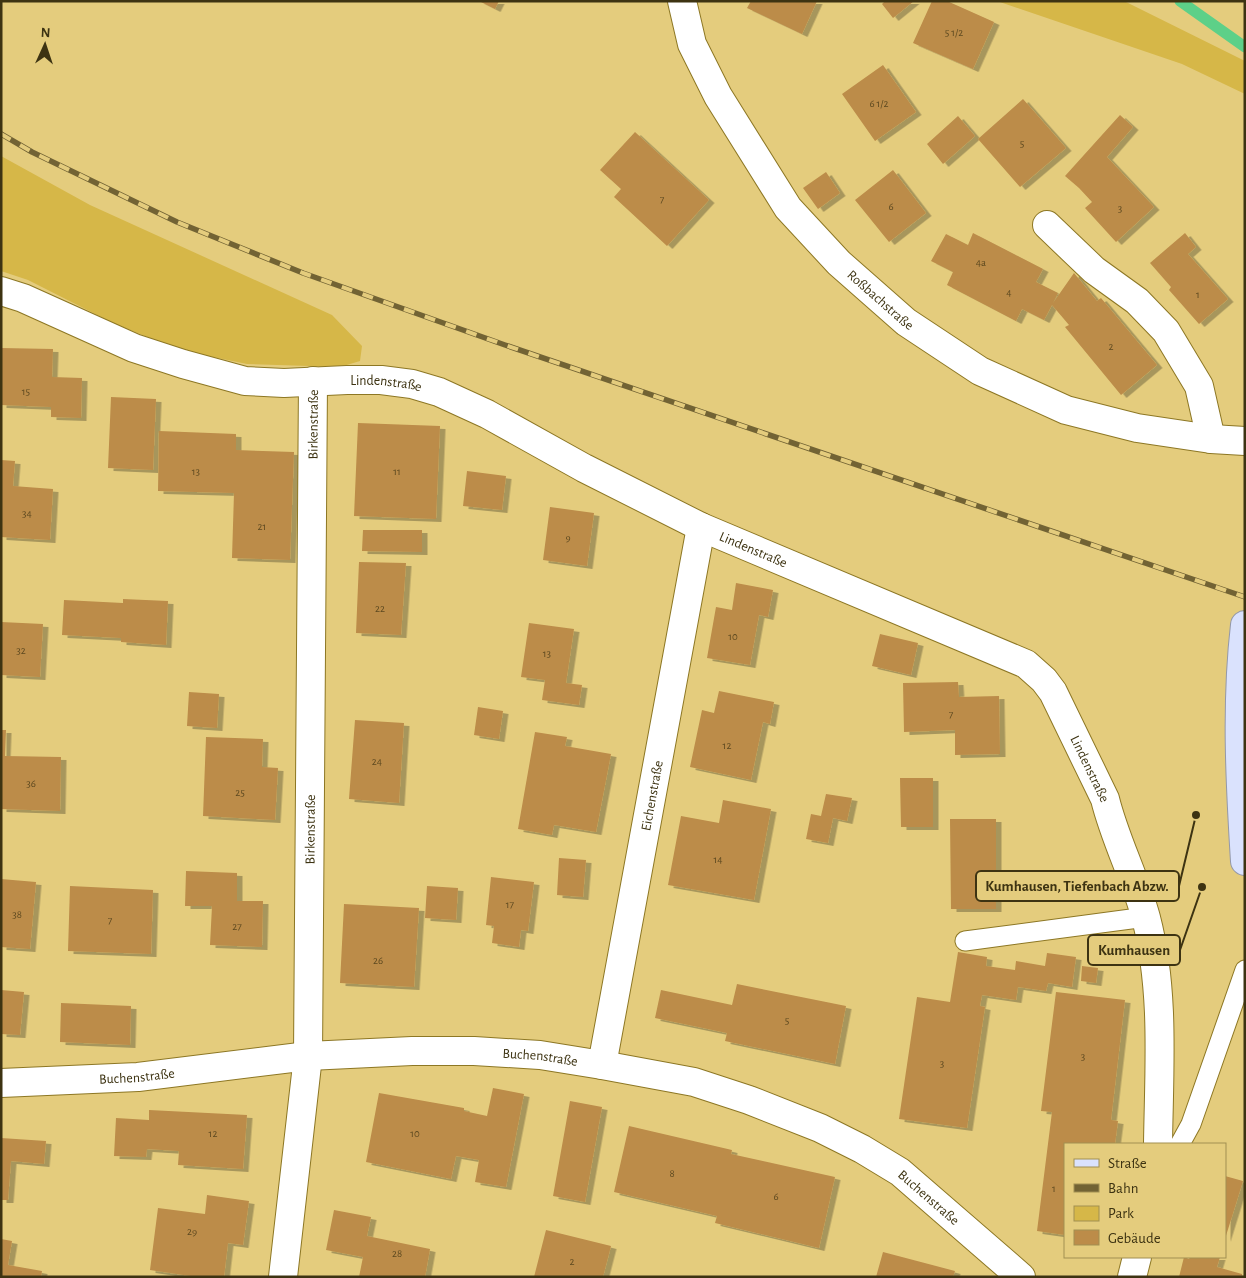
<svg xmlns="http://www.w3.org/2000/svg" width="1246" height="1278" font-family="'Alegreya Sans',sans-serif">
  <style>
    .green { fill: #d6b748 }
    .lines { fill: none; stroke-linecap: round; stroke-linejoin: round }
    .stream { stroke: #5dd088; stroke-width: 11 }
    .building { fill: #bc8c49; filter: url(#shadow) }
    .service-casing { stroke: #8d7724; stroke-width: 21 }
    .minor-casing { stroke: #8d7724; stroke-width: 30 }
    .primary-casing { stroke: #9398a9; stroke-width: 30 }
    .service { stroke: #fff; stroke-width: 19 }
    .minor { stroke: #fff; stroke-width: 28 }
    .primary { stroke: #dae2fd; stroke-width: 28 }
    .rail-casing { stroke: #726334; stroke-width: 5.5 }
    .rail { stroke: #e4cc7d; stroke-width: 4; stroke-dasharray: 11; stroke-linecap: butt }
    .labels { text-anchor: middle; stroke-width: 4.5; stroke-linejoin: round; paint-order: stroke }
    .number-label { font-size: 11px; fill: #5d4920 }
    .street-label { font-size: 14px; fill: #3d3312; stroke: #e4cc7d }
    .leader { fill: none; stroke: #3d3312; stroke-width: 2 }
    .callout-dot { fill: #3d3312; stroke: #e4cc7d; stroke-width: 2 }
    .callout { fill: #e4cc7d; stroke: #3d3312; stroke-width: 2 }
    .callout-label { font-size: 15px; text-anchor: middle; font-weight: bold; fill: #3d3312 }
  </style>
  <defs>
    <filter id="shadow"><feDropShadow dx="5.5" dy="3" stdDeviation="0" flood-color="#0004"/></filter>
  </defs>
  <rect width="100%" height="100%" fill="#e4cc7d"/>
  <path class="green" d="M997,1H1124L1245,61V94L1182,64Z
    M1,156L90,205L332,315L362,346L360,361L340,367L247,364L179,350L111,322L28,280L1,271Z"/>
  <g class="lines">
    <path class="stream" d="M1180,1L1245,47"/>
  </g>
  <path class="building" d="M479,1H499L495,9Z
    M751,1H817L802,34L747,8Z
    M885,1H914L893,18L882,4Z
    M932,1H947L994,22L973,69L913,43Z
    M883,65L916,112L875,141L842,94Z
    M1023,99L1066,148L1020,187L978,139Z
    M1120,115L1133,127L1107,157L1154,207L1116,242L1085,208L1092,202L1079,188L1065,176Z
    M958,116L975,136L943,164L927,144Z
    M635,132L709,200L667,246L614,197L621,189L600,170Z
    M893,170L926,213L889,242L855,200Z
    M826,172L840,193L818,209L803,188Z
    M973,233L1043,269L1036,282L1058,293L1053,303L1074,273L1097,301L1101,298L1157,365L1121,395L1065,327L1069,325L1052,305L1044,320L1022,309L1016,321L947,285L953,272L931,261L946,234L968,245Z
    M1185,233L1196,247L1188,254L1228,299L1199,324L1169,290L1171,287L1150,263Z
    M1,348L53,349L52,377L82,378L81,418L51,417V407L1,405Z
    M111,397L156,399L153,470L108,468Z
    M358,423L440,426L436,519L354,516Z
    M159,431L236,434V450L294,452L290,560L232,558L234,493L158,491Z
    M1,460L15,461L13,486L53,489L50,540L1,537Z
    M467,471L506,476L502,510L463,506Z
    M550,507L594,513L587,566L543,560Z
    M363,530H422V552L362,551Z
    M359,562L406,563L401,635L356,633Z
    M736,583L773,590L768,617L759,615L750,665L707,658L716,607L732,610Z
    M123,599L168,601L166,645L121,642V638L62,635L64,600L123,603Z
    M1,622L43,624L40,677L1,675Z
    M529,623L574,629L566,683L582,685L579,705L542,700L545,680L521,677Z
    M880,634L918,643L911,675L872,666Z
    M958,682L959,697L999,696L1000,754L955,755V730L904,732L903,683Z
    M719,691L774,702L770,724L763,722L751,780L690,767L702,710L714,713Z
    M189,692L219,694L217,728L187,726Z
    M478,707L503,711L499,739L474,735Z
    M355,720L404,723L399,803L349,799Z
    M1,730H6L5,756L61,757L60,811L1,809Z
    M535,732L567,737L565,746L611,754L596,832L554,825L552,835L518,829Z
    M206,737L263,739L262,767L278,768L275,820L203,816Z
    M900,778H933V827H901Z
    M826,794L852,798L847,821L833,818L828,843L806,839L811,814L821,816Z
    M723,800L771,809L754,900L668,885L681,816L719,823Z
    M950,819H996V909H951Z
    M559,858L586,860L583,897L557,895Z
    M186,871L237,873V901H263L262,947L210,945L212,906H185Z
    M491,877L534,882L528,931L521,930L519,947L492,943L494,926L486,925Z
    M1,879L36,882L30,949L1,947Z
    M70,886L153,890L151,954L68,951Z
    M427,886L458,888L456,920L425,918Z
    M344,904L419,908L414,987L340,983Z
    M958,952L987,957L986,966L1015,970L1016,961L1045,966L1047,953L1076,957L1072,987L1048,983L1046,991L1018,987L1016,1000L982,995L980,1006L985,1007L967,1128L899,1119L917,997L950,1002Z
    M1082,966L1098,968L1096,983L1081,981Z
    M737,984L846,1006L835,1064L725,1041L727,1033L655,1018L661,990L732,1005Z
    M1,990L24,992L20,1035L1,1034Z
    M1056,992L1125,1000L1111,1120L1118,1121L1115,1144H1065V1235L1037,1231L1052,1112L1041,1111Z
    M61,1003L131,1006L130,1045L60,1042Z
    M493,1088L524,1094L506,1187L475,1182L479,1160L456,1156L451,1179L366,1162L379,1093L464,1108V1111L487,1116Z
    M570,1101L602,1107L585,1202L553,1196Z
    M149,1110L247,1115L243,1169L178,1165L179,1151L147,1149L146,1157L114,1156L116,1118L149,1120Z
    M629,1126L732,1150L731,1154L835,1177L819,1248L715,1223L717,1216L614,1192Z
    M1,1138L46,1141L44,1164L11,1161L8,1200H1Z
    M1225,1176L1243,1181L1225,1239Z
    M207,1195L249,1201L243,1245L228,1243L224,1277H197L150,1270L158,1208L205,1214Z
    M334,1210L371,1217L367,1236L430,1249L425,1277H359L363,1257L326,1250Z
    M546,1230L611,1246L603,1277H534Z
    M1,1239L12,1241L8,1265L42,1271L41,1277H1Z
    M883,1252L955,1271L953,1277H876Z
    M1184,1257L1189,1259L1190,1257H1220L1217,1267L1242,1274V1277H1179Z"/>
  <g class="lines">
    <g class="service-casing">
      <path id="service" d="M965,941L1146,917
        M1180,1144L1191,1124L1245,970"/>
    </g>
    <g class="minor-casing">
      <g id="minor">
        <path id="s1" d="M682,1L692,44L718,96L788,208L839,263L906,322L980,371L1066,410L1137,428L1211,439L1245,441"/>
        <path d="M1047,225L1094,270L1137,301L1166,331L1199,386L1211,439"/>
        <path id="s2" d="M1,291L23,298L134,348L183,364L245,381L284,383L347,380H381L412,384L439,392L487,414L584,468L701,527L1026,664L1044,680L1053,692L1105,799C1115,840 1135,877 1146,918C1165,991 1159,1069 1158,1144"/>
        <path id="s3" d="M602,1065L701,527"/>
        <path id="s4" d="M1,1083L138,1077L308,1056L412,1051H474L540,1055L602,1065L694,1082L749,1100L820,1128L862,1149L900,1172L1021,1277"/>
        <path id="s5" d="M283,1277L308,1056L313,381"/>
        <path d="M1132,1277L1137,1257"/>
      </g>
    </g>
    <g class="primary-casing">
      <path id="primary" d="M1245,625C1236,703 1240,782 1245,861"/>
    </g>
    <use href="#service" class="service"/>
    <use href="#minor" class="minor"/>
    <use href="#primary" class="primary"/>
    <g class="rail-casing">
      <path id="rail" d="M1,134L32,152L177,222L303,273L505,345L1245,597"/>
    </g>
    <use href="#rail" class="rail"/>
  </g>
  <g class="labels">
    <g class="number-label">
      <text x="954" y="36">5 1/2</text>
      <text x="879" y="107">6 1/2</text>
      <text x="1022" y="147">5</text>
      <text x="662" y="203">7</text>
      <text x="891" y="210">6</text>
      <text x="1120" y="212">3</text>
      <text x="981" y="266">4a</text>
      <text x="1009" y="296">4</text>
      <text x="1198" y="298">1</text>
      <text x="1111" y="350">2</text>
      <text x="26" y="395">15</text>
      <text x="196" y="475">13</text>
      <text x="397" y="475">11</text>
      <text x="27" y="517">34</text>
      <text x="262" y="530">21</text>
      <text x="568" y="541">9</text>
      <text x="380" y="612">22</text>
      <text x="733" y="640">10</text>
      <text x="21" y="654">32</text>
      <text x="547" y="657">13</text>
      <text x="951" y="718">7</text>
      <text x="727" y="749">12</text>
      <text x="377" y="765">24</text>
      <text x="31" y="787">36</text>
      <text x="240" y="796">25</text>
      <text x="718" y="863">14</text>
      <text x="510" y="908">17</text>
      <text x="17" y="918">38</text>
      <text x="110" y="924">7</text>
      <text x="237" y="930">27</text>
      <text x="378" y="964">26</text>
      <text x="787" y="1024">5</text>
      <text x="1083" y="1060">3</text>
      <text x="942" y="1067">3</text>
      <text x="213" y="1137">12</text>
      <text x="415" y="1137">10</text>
      <text x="672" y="1177">8</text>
      <text x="1054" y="1192">1</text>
      <text x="776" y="1200">6</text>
      <text x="192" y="1235">29</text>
      <text x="397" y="1257">28</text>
      <text x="572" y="1265">2</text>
    </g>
    <g class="street-label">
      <text dy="5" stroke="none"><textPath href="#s1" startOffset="365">Roßbachstraße</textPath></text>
      <text dy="5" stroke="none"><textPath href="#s2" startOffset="402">Lindenstraße</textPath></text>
      <text dy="5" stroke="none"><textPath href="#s5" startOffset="854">Birkenstraße</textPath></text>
      <text dy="5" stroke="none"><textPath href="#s2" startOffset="808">Lindenstraße</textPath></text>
      <text dy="5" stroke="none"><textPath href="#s2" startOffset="1228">Lindenstraße</textPath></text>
      <text dy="5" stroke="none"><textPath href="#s3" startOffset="274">Eichenstraße</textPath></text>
      <text dy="5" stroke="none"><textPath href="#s5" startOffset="449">Birkenstraße</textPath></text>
      <text dy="5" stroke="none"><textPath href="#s4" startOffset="541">Buchenstraße</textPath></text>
      <text dy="5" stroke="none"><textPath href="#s4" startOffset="136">Buchenstraße</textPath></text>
      <text dy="5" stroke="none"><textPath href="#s4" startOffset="961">Buchenstraße</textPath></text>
    </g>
  </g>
  <path class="leader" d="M1196 815L1179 886M1202 887L1180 950"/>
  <g class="callout-dot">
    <circle cx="1196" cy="815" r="5"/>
    <circle cx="1202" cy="887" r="5"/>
  </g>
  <g class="callout">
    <rect x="976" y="871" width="203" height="30" rx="5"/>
    <rect x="1088" y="935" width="92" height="30" rx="5"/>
  </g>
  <g class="callout-label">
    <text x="1077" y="891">Kumhausen, Tiefenbach Abzw.</text>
    <text x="1134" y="955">Kumhausen</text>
  </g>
  <rect width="1246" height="1278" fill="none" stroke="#3d3312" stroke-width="5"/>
  <rect x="1064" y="1143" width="162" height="115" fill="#e4cc7d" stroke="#a18f52"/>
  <rect x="1074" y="1159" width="25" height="8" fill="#dae2fd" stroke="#a18f52"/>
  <text x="1108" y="1168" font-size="15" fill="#3d3312">Straße</text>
  <rect x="1074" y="1184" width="25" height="8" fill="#726334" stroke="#a18f52"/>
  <text x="1108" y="1193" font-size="15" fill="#3d3312">Bahn</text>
  <rect x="1074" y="1206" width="25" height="15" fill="#d6b748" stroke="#a18f52"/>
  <text x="1108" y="1218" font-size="15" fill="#3d3312">Park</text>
  <rect x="1074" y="1230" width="25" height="15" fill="#bc8c49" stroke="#a18f52"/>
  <text x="1108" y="1243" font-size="15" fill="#3d3312">Gebäude</text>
  <g transform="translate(45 45) rotate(3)" stroke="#e4cc7d" stroke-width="4" paint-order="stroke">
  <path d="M0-4L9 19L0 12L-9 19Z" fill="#3d3312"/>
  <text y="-8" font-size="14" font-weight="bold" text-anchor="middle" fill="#3d3312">N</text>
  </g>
</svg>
